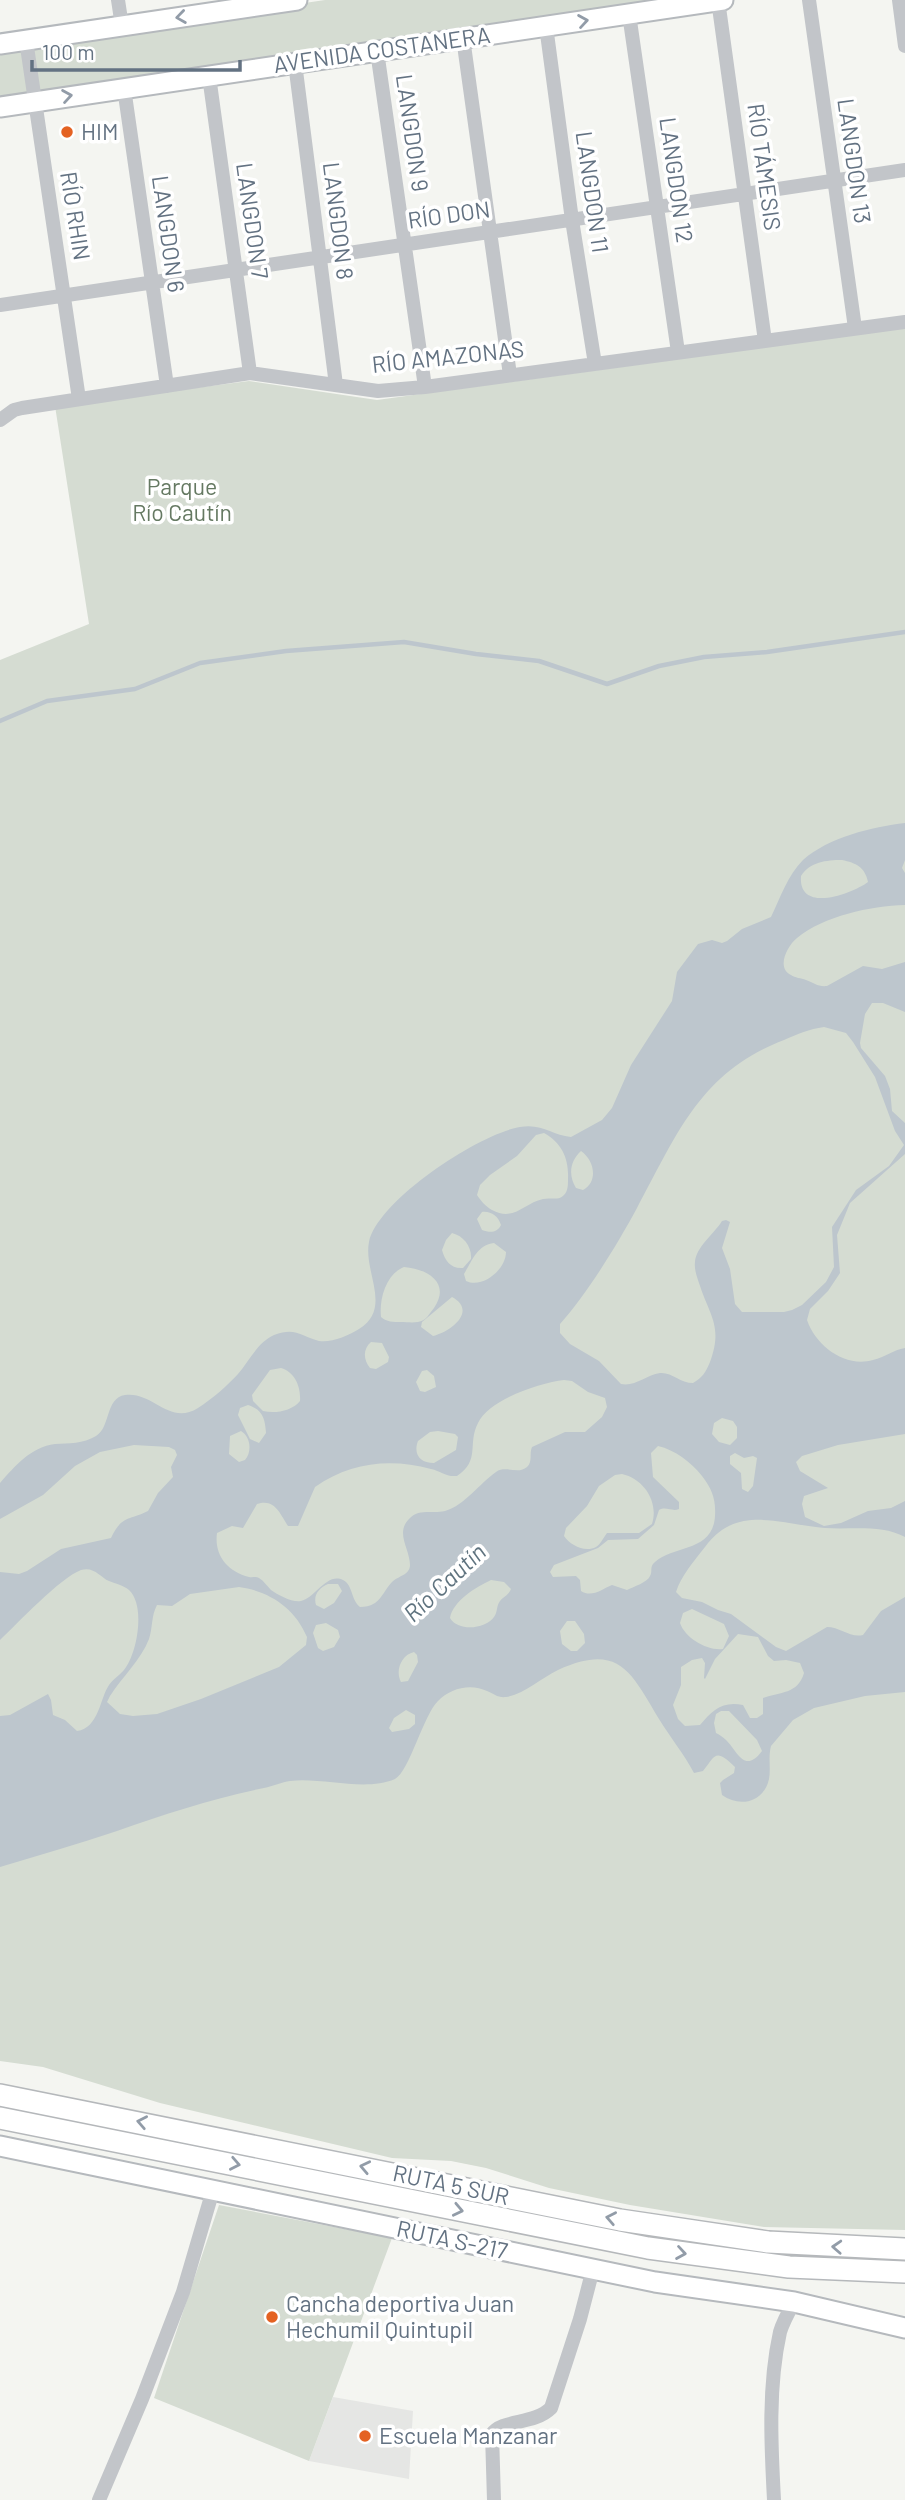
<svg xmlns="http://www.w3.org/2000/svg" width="905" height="2500" font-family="Barlow,sans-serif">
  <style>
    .built { fill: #e5e6e4 }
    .green { fill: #d5dcd2 }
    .water { fill: #bdc6cd; fill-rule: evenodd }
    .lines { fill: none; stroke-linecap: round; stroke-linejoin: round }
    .stream { stroke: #bdc6cd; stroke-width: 4.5 }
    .major-casing { stroke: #b5b9bd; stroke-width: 23 }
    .highway-casing { stroke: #b5b8bb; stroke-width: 24 }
    .minor { stroke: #c2c5c9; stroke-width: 14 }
    .major { stroke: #fff; stroke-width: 19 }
    .highway { stroke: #fff; stroke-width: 21 }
    .oneway { stroke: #929ca8 }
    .poi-dot { fill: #e46222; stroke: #fff; stroke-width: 2.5 }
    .labels { text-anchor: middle; stroke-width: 7; stroke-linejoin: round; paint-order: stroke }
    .street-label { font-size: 23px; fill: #637282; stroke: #fff }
    .poi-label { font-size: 23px; fill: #637282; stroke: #fff; text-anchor: start }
    .park-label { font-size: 23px; fill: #657962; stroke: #fff }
    .water-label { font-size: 24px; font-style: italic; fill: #5f737f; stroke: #fff }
  </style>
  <rect width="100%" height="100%" fill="#f4f5f1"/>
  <path class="built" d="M333,2397L413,2411L409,2479L309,2461Z"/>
  <path class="green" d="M325,0H702L0,103V48Z
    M905,328V2230L764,2227L630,2205L549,2188L486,2168L451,2161L392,2158L160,2103L43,2067L0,2061V660L89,624L55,406L249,381L377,400Z
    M219,2205L392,2238L309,2461L154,2398Z"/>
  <path class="water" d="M905,823V860L902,868L905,873V905C870,906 824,916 797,938C787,946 776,968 791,975C795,978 801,978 806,980C814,983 818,987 827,986L863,966L882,969L905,962V1012L883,1003H872L865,1014L860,1043L861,1048L885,1076L890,1089L892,1111L905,1123V1154L850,1203L837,1235L840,1273L828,1291L810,1309L807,1320C816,1346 845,1368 873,1360C885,1357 893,1350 905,1348V1434L838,1445L802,1456L796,1462L800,1471L828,1488L804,1496L802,1504L805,1517L824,1526L841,1523L868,1511L891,1508L905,1501V1537C881,1524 851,1530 825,1528C780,1524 736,1504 705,1547C694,1561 681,1576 676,1592L682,1598L702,1602L718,1610L731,1614L776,1647L786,1651L827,1627C840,1627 850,1638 863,1635L881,1611L905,1597V1692L865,1696L814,1708L793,1720L771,1746C768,1757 771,1768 769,1779C764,1802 740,1808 722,1795L720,1783L723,1780L734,1773L735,1767C715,1747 715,1756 703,1771L694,1773C684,1754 670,1737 659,1719C631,1673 620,1642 558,1670C541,1678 525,1694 506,1697C498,1698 494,1694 487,1691C471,1683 450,1688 438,1701C424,1714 409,1772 395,1779C365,1792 322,1777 290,1781C282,1782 273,1786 264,1788C214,1798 165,1814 117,1831C78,1844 39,1855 0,1867V1716L10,1715L48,1694L51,1700L53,1715L65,1720L77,1731C99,1728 100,1698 109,1685C113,1679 119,1676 124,1670C137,1654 146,1606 129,1590C123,1585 116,1584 109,1581C100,1577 94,1566 81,1570C60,1578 18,1623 0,1640V1572L19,1574L27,1571L61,1549L111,1538C122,1515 128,1521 148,1511L158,1493L173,1477L171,1467L177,1455L175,1450L169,1447L134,1445L100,1452L75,1466L43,1495L0,1519V1483C15,1466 31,1447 55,1444C69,1443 83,1444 96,1436C111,1427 105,1398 125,1395C153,1391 169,1426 198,1408C212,1399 227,1386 238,1374C249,1361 258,1342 274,1335C296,1327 300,1336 319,1341C331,1343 348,1336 359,1329C393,1308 363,1272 369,1242C378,1200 479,1134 520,1127C542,1123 552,1135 571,1137L602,1120L612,1108L631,1065L672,1001L677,972L698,944L712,940L722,943L727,941L742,929L771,917C780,898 788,875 803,860C829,837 872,827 905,823ZM842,860C856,863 865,867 868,882C852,894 798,914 801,876C810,862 826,860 842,860ZM824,1027L846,1033L853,1042L875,1077L895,1131L904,1145L889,1166L856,1190L832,1227L834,1267L826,1282L802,1305L792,1310L784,1312H742L735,1304L730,1269L722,1248L730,1222L726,1220L722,1221C714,1234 696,1247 695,1262C694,1269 697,1277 699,1283C710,1317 723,1326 710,1362C706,1372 702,1378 693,1383C680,1383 672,1372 660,1373C646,1375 635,1387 621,1384L599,1361L570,1344L560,1333V1324C587,1294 617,1245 637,1208C677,1135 699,1073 784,1040C798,1034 809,1029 824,1027ZM544,1133C562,1143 569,1159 568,1179C568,1185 568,1191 564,1195C559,1201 551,1197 543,1199C524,1203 514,1222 492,1210C485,1206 481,1201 477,1195L480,1185L490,1175L517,1156L536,1135ZM581,1151C594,1160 599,1181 583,1190L576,1188C568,1175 570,1161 581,1151ZM482,1212C491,1211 498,1216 501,1225C497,1233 490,1233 482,1230L477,1219ZM452,1233C464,1236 472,1247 471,1259L463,1268C451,1269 445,1261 442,1250L446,1240ZM494,1243L506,1252C506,1269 483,1289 466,1281L464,1274C472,1261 477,1245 494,1243ZM404,1267C428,1269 451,1283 434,1308C429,1314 426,1321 418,1322C412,1323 406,1322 401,1322C393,1322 387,1322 381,1317C379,1299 386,1274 404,1267ZM452,1297C478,1311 450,1332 433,1336L421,1327L422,1322ZM371,1342L382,1343L389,1357L388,1362L376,1369L370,1368C363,1359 363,1349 371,1342ZM281,1368C295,1372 301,1387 300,1401C292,1411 275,1414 263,1411L253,1401L252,1395L270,1370ZM427,1370L434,1376L436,1387L425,1392L420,1391L416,1382L422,1371ZM564,1380L572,1381L588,1392L605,1398L607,1407L602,1417L585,1432H565L532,1447C529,1453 533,1462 527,1467C518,1475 506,1465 496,1472C480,1483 464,1506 445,1511C433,1514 418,1508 409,1519C395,1533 410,1549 410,1565C410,1575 398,1576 392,1582C385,1589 383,1597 375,1603C370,1606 365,1607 360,1607C351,1600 353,1585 343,1580C327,1572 315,1598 301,1601C293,1603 278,1595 271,1590C267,1586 264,1581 259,1578C255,1576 253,1578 249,1577C227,1571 214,1555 217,1533L232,1526L243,1528L257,1504C275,1498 280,1514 288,1526H298L315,1487C350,1462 391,1458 431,1469C441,1471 445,1477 457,1476C481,1460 467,1444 478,1423C489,1399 540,1383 564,1380ZM248,1405C263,1410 265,1419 266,1433L259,1443L250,1439L238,1415L240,1408ZM722,1418L733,1421L737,1427V1438L730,1445L719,1442L712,1434L714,1423ZM241,1431C251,1437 252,1452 245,1460L239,1462L229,1454L230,1436ZM438,1431L455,1434L458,1437L456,1450L434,1463C420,1463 413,1454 418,1441L430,1432ZM658,1446C675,1450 691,1462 702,1476C712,1489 716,1499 715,1516C713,1552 674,1545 655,1562C649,1567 653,1571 650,1576C648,1582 633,1587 627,1590L612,1585C602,1589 592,1598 581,1591L580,1580L576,1576L553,1577L550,1572L554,1565L598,1548L608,1540L638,1539L654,1525L659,1510C666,1506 672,1512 679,1509V1502L653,1477L651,1453ZM735,1453L744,1458L753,1456L757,1458L753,1486L748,1492L742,1489L741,1473L730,1464V1456ZM622,1474C644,1479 659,1502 652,1524L639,1533H607C603,1538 601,1544 596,1547C585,1553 570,1545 564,1536L566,1528L587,1506L599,1486L615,1475ZM491,1580L504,1582L511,1589C508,1596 504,1596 500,1601C496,1606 498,1612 494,1617C486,1629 458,1632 450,1618C453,1601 476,1587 491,1580ZM328,1584H338L342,1591L334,1603L324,1609L316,1605C313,1595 319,1588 328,1584ZM239,1587C269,1591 295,1608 307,1637L306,1645L279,1667L201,1699L157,1714L133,1716L120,1714L107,1702L110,1696C122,1677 141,1660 149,1639C153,1627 151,1616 157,1605L172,1606L190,1594ZM692,1609L724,1624L729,1636L723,1649C707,1651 685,1638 680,1623L683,1613ZM567,1621H575L584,1634L585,1643L577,1651H571L562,1644L560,1631ZM326,1623L338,1630L340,1637L334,1647L323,1651L318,1648L313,1633L316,1625ZM738,1634L758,1637L768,1656L774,1661L786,1660L800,1663L804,1673C798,1694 780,1692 763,1698V1714L757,1718H750L743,1705C722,1701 713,1710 700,1725L685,1726L678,1719L673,1705L681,1685V1667L692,1660L702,1658L705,1663L704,1678L705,1679L715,1659ZM414,1652L417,1655L418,1662L408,1681L401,1682C395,1671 401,1655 414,1652ZM406,1710L415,1715V1724L409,1729L392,1732L389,1728L394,1718ZM721,1711H729L757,1740L762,1751C744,1775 737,1750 726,1740C723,1737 720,1735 716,1733L714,1723L716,1714Z"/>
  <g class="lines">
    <path class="stream" d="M0,721L47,701L135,689L200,663L286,651L404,642L476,654L539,661L607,684L659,666L704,657L767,652L905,632"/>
    <g class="major-casing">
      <path id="major" d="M0,44L297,0
        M0,107L723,0
        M0,2146L655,2282L794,2302L905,2328"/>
    </g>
    <g class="highway-casing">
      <path id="highway" d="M0,2095L620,2220L768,2242L905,2249
        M0,2118L648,2248L789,2267L905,2272"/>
    </g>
    <path class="minor" d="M118,0L122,26
      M718,0L765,341
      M809,0L855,328
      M899,0L905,46
      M629,14L678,352
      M546,26L572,220L595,364
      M463,38L510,375
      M26,40L79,399
      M377,51L425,387
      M295,63L336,385
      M209,76L250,373
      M124,88L167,386
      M0,305L905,170
      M0,420L14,410L22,408L250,373L378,391L425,387L905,322
      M99,2500L142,2399L183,2292L213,2190
      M494,2500L492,2434C502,2419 534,2425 551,2408L580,2319L593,2269
      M774,2500C771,2445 768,2386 780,2332C783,2322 789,2311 794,2302"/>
    <use href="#major" class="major"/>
    <use href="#highway" class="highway"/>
  </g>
  <defs><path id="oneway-chevron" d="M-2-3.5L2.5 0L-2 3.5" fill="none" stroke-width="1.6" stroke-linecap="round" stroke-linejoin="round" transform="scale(1.75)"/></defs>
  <g class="oneway">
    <use href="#oneway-chevron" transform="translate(181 17) rotate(172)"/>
    <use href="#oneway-chevron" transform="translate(583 21) rotate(-9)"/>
    <use href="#oneway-chevron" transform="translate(67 96) rotate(-9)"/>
    <use href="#oneway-chevron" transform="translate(142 2122) rotate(-169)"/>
    <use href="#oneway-chevron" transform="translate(235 2164) rotate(11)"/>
    <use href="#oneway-chevron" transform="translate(365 2167) rotate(-168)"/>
    <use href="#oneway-chevron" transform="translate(458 2210) rotate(12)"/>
    <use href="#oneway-chevron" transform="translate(611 2218) rotate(-169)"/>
    <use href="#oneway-chevron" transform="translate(837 2247) rotate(-177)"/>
    <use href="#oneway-chevron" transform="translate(681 2253) rotate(9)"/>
  </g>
  <g class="poi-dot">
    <circle cx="67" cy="132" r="7"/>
    <circle cx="272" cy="2317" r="7"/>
    <circle cx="365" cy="2436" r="7"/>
  </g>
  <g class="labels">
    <g class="street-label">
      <text transform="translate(382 50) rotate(-8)" y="8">AVENIDA COSTANERA</text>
      <text transform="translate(412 133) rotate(82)" y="8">LANGDON 9</text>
      <text transform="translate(854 161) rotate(82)" y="8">LANGDON 13</text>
      <text transform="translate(764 167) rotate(82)" y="8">RÍO TÁMESIS</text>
      <text transform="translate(676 180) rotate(82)" y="8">LANGDON 12</text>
      <text transform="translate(592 192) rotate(82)" y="8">LANGDON 11</text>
      <text transform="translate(449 215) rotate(-8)" y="8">RÍO DON</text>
      <text transform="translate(75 216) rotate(81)" y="8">RÍO RHIN</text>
      <text transform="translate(252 221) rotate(82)" y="8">LANGDON 7</text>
      <text transform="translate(338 221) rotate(83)" y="8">LANGDON 8</text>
      <text transform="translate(168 234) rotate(82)" y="8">LANGDON 6</text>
      <text transform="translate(448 357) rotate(-6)" y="8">RÍO AMAZONAS</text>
      <text transform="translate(451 2185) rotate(12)" y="8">RUTA 5 SUR</text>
      <text transform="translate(452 2240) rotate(12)" y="8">RUTA S-217</text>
    </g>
    <g class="poi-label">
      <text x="81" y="140">HIM</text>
      <text x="286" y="2312">Cancha deportiva Juan<tspan x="286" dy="26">Hechumil Quintupil</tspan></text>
      <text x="379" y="2444">Escuela Manzanar</text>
    </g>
    <g class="park-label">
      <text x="182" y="495">Parque<tspan x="182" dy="26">Río Cautín</tspan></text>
    </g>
    <g class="water-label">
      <text transform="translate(445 1583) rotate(-43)" y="8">Río Cautín</text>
    </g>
  </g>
  <path d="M32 60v10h208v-10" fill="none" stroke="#637282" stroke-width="3.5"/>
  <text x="42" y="60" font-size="21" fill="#637282" stroke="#ffffff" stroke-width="5" paint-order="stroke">100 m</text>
</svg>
